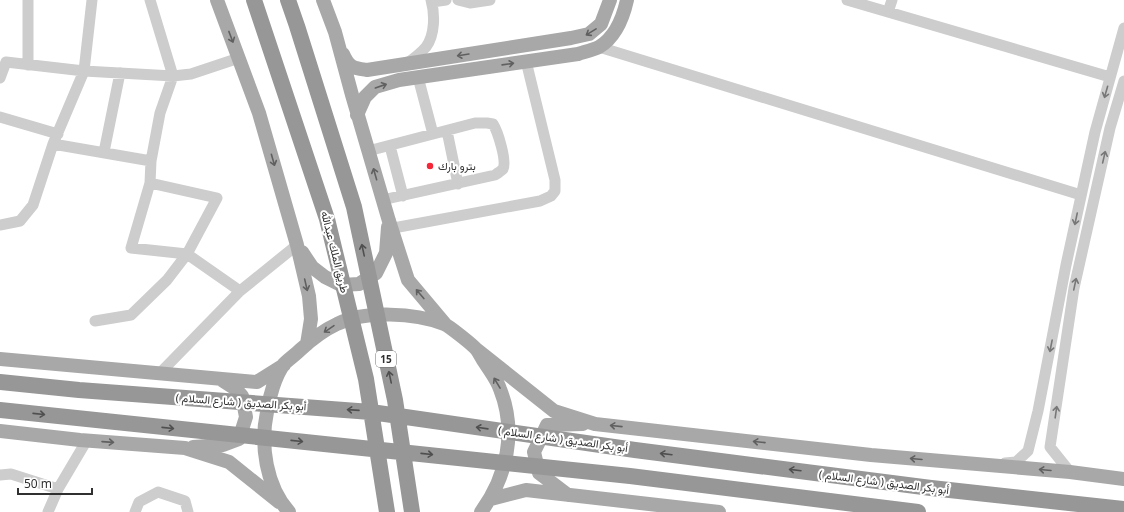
<svg xmlns="http://www.w3.org/2000/svg" width="1124" height="512" font-family="'Noto Sans',Vazirmatn,sans-serif">
  <style>
    .lines { fill: none; stroke-linecap: round; stroke-linejoin: round }
    .minor { stroke: #cdcdcd; stroke-width: 11 }
    .major { stroke: #a8a8a8; stroke-width: 14 }
    .highway { stroke: #979797; stroke-width: 16 }
    .oneway { stroke: #606060 }
    .oneway2 { stroke: #777 }
    .oneway3 { stroke: #4f4f4f }
    .poi-dot { fill: #f32737; stroke: #fff; stroke-width: 1.5 }
    .labels { text-anchor: middle; stroke-width: 4; stroke-linejoin: round; paint-order: stroke }
    .shield { fill: #fff; stroke: #6e6e6e; stroke-width: 1 }
    .shield-label { font-size: 10px; font-weight: bold; fill: #303030 }
    .poi-label { font-size: 11px; fill: #303030; stroke: #fff; text-anchor: start }
    .street-label { font-size: 11px; fill: #303030; stroke: #fff }
  </style>
  <rect width="100%" height="100%" fill="#fff"/>
  <g class="lines">
    <path class="minor" d="M150,0L173,76L160,113L151,161L150,183L131,248L187,254L240,291
      M458,0L470,3L490,0
      M847,0L1110,77
      M432,2L446,0
      M888,12L892,0
      M599,47L1081,195
      M406,64C413,59 420,54 426,47C435,35 435,14 431,0
      M28,65V0
      M418,77L433,134
      M0,78L6,62L84,71L173,76L191,74L239,58
      M0,117L58,134
      M447,131L458,184
      M53,144L151,161
      M390,146L403,196
      M368,151L475,123H487L493,124C498,132 507,161 503,169C501,171 498,173 495,175L382,200
      M104,152L120,73
      M0,225L20,221L33,205L53,144L84,71L92,0
      M388,229L540,201L551,196L555,191V180L526,61
      M95,321L131,315L167,280L187,254L217,198L150,183
      M160,373L240,291L297,245
      M1005,463L1016,462L1028,451L1038,411L1066,265L1095,132L1124,28
      M1070,472L1050,447L1074,288L1110,128L1124,81
      M0,475L11,474L58,489
      M48,512L58,489L87,440
      M135,512L139,502L158,492L185,501L188,512"/>
    <path class="major" d="M217,0L259,113L297,245L309,296L311,319L307,344
      M323,0L335,32L352,95L389,221L408,280L445,324
      M343,54C349,68 354,68 367,70L571,38L589,34L601,24L610,0
      M357,115L365,97L375,87L399,80L578,54C584,52 593,50 599,47C616,37 623,18 627,0
      M302,252L312,267L325,277L341,285L359,284L376,273L386,253L388,227
      M476,349L554,411L595,424L871,455L1070,472L1124,479
      M0,359L257,382L284,365
      M0,431L80,440L185,448L229,462L279,502
      M193,447L223,445L239,439L246,417L242,396L236,389L222,380
      M568,495L539,473L534,452L547,425L583,424
      M491,499L526,490L719,512
      M289,512C266,486 260,445 267,412C269,398 275,376 284,364C289,359 295,355 300,350C311,340 324,330 337,324C365,310 415,313 444,324C449,326 473,345 477,350C480,354 482,359 485,363C490,371 497,380 500,389C517,432 507,476 481,512"/>
    <path class="highway" d="M254,0L327,219L366,379L387,512
      M288,0L297,26L354,207L395,400L412,512
      M0,382L79,390L371,412L635,450L931,488L1124,509
      M0,410L630,476L918,512"/>
  </g>
  <defs><path id="oneway-shaft" d="M-6 0H5M1.5-3L5.5 0L1.5 3" fill="none" stroke-width="1.6" stroke-linecap="round" stroke-linejoin="round"/></defs>
  <g class="oneway">
    <use href="#oneway-shaft" transform="translate(591 32) rotate(148)"/>
    <use href="#oneway-shaft" transform="translate(231 37) rotate(69)"/>
    <use href="#oneway-shaft" transform="translate(463 55) rotate(171)"/>
    <use href="#oneway-shaft" transform="translate(508 64) rotate(-8)"/>
    <use href="#oneway-shaft" transform="translate(381 86) rotate(-19)"/>
    <use href="#oneway-shaft" transform="translate(273 160) rotate(74)"/>
    <use href="#oneway-shaft" transform="translate(375 174) rotate(-106)"/>
    <use href="#oneway-shaft" transform="translate(306 285) rotate(77)"/>
    <use href="#oneway-shaft" transform="translate(420 294) rotate(-130)"/>
    <use href="#oneway-shaft" transform="translate(329 329) rotate(146)"/>
    <use href="#oneway-shaft" transform="translate(497 383) rotate(-121)"/>
    <use href="#oneway-shaft" transform="translate(616 426) rotate(-174)"/>
    <use href="#oneway-shaft" transform="translate(108 442) rotate(4)"/>
    <use href="#oneway-shaft" transform="translate(759 442) rotate(-174)"/>
    <use href="#oneway-shaft" transform="translate(916 459) rotate(-175)"/>
    <use href="#oneway-shaft" transform="translate(1045 470) rotate(-175)"/>
  </g>
  <g class="oneway2">
    <use href="#oneway-shaft" transform="translate(1106 92) rotate(106)"/>
    <use href="#oneway-shaft" transform="translate(1104 157) rotate(-77)"/>
    <use href="#oneway-shaft" transform="translate(1076 219) rotate(102)"/>
    <use href="#oneway-shaft" transform="translate(1075 284) rotate(-78)"/>
    <use href="#oneway-shaft" transform="translate(1051 346) rotate(101)"/>
    <use href="#oneway-shaft" transform="translate(1056 412) rotate(-82)"/>
  </g>
  <g class="oneway3">
    <use href="#oneway-shaft" transform="translate(363 250) rotate(-102)"/>
    <use href="#oneway-shaft" transform="translate(390 377) rotate(-102)"/>
    <use href="#oneway-shaft" transform="translate(353 410) rotate(-176)"/>
    <use href="#oneway-shaft" transform="translate(39 414) rotate(6)"/>
    <use href="#oneway-shaft" transform="translate(168 428) rotate(6)"/>
    <use href="#oneway-shaft" transform="translate(482 428) rotate(-172)"/>
    <use href="#oneway-shaft" transform="translate(297 441) rotate(6)"/>
    <use href="#oneway-shaft" transform="translate(427 454) rotate(6)"/>
    <use href="#oneway-shaft" transform="translate(666 454) rotate(-173)"/>
    <use href="#oneway-shaft" transform="translate(795 470) rotate(-173)"/>
  </g>
  <circle class="poi-dot" cx="430" cy="166" r="4"/>
  <g class="labels">
    <rect class="shield" x="376" y="351" width="20" height="16" rx="3"/>
    <g class="shield-label">
      <text x="386" y="363">15</text>
    </g>
    <g class="poi-label">
      <text x="438" y="170">بترو بارك</text>
    </g>
    <g class="street-label">
      <text transform="translate(335 252) rotate(76)" y="4">طريق الملك عبدالله</text>
      <text transform="translate(241 402) rotate(4)" y="4">( شارع السلام ) أبو بكر الصديق</text>
      <text transform="translate(563 439) rotate(8)" y="4">( شارع السلام ) أبو بكر الصديق</text>
      <text transform="translate(884 482) rotate(7)" y="4">( شارع السلام ) أبو بكر الصديق</text>
    </g>
  </g>
  <path d="M18 488v6h74v-6" fill="none" stroke="#303030" stroke-width="2"/>
  <text x="24" y="488" font-size="12" fill="#303030" stroke="#ffffff" stroke-width="3" paint-order="stroke">50 m</text>
</svg>
